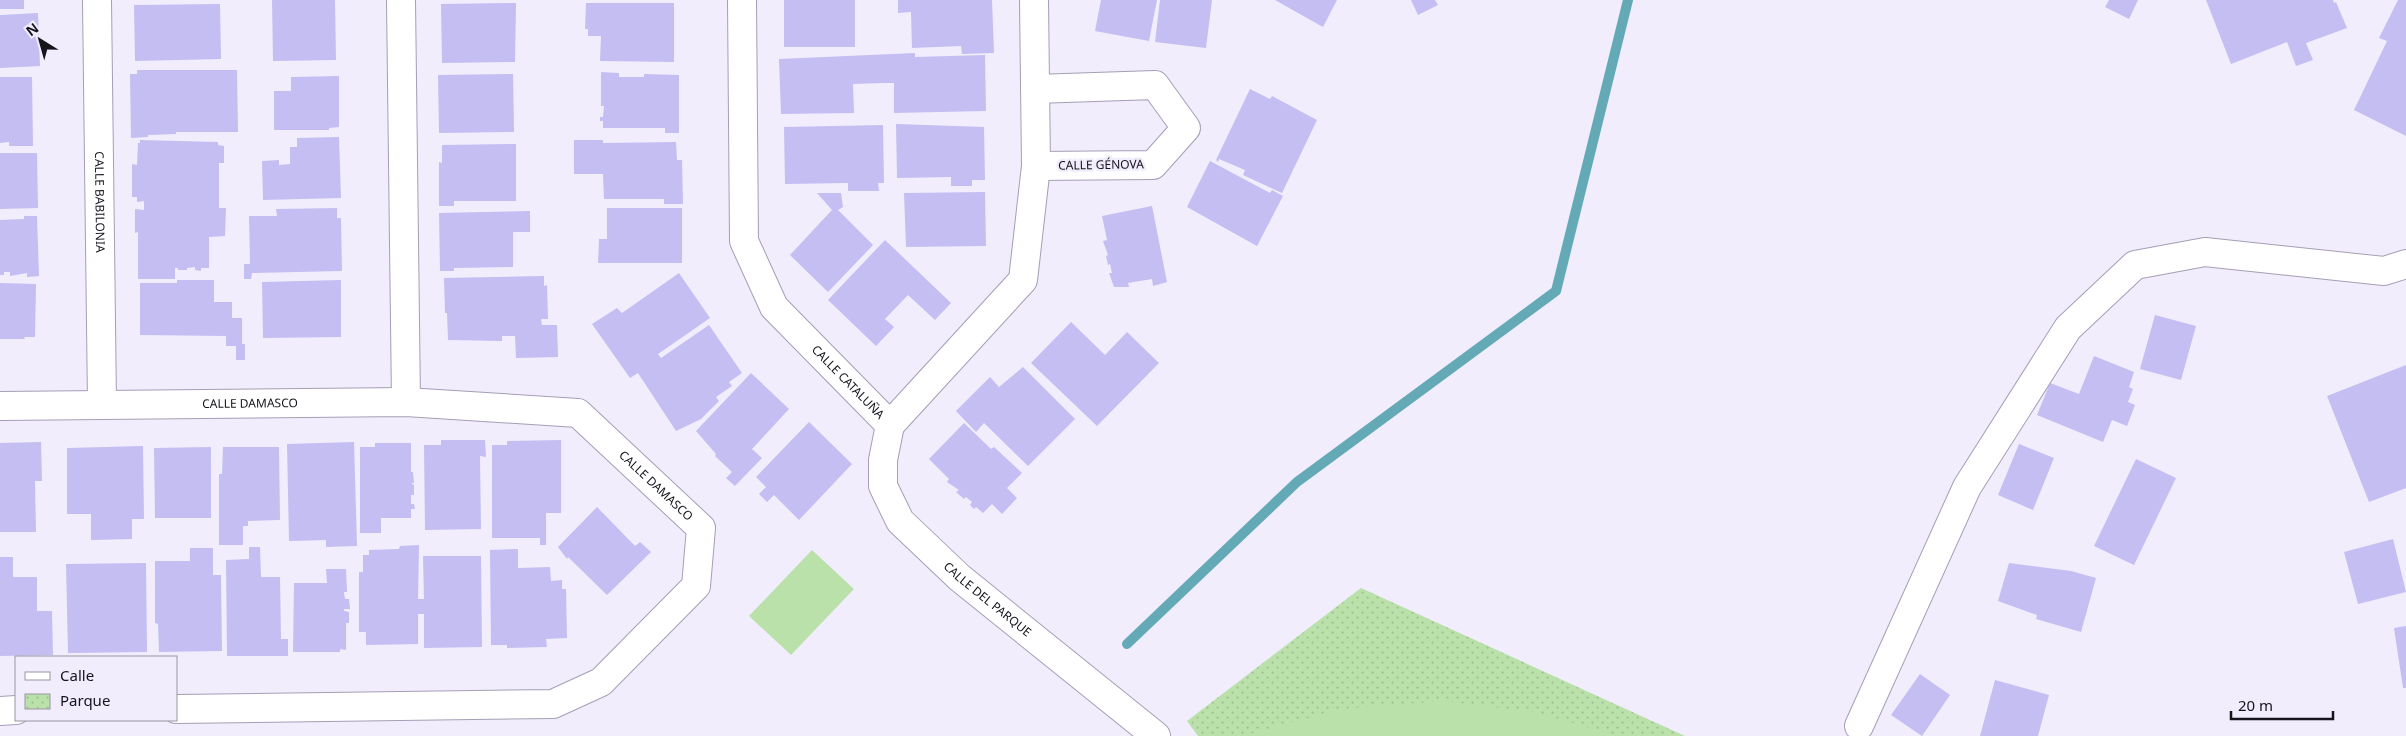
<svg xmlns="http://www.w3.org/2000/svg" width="2406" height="736" font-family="'Noto Sans',sans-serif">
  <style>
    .park { fill: url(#park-dots) }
    .garden { fill: #bbe1aa }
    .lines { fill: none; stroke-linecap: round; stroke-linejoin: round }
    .stream { stroke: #63aab6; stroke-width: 10 }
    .building { fill: #c4bef2 }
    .street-casing { stroke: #a59eb6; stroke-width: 30 }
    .street { stroke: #fff; stroke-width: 28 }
    .labels { text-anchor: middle; stroke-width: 5; stroke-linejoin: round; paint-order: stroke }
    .street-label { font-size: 12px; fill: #15131b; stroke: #f1edfc }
  </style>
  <defs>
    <pattern id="park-dots" width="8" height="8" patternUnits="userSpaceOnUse" patternTransform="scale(1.25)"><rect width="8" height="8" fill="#bbe1aa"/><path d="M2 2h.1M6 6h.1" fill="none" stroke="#a0c092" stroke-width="1.8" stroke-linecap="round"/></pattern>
  </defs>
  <rect width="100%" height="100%" fill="#f1edfc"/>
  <path class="park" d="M1361,588L1685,736H1198L1187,721Z"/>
  <path class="garden" d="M812,550L854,589L791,655L749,616Z
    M1444,701L1535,712L1618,736H1242L1341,709Z"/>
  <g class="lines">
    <path class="stream" d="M1127,644L1297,482L1556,291L1628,0"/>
  </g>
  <path class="building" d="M0,0H24V9H0Z
    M272,0H335L336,60L273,61Z
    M784,0H855V47H784Z
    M898,0H992L994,53L962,54L961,46L912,48L911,12L898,13Z
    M1101,0H1157L1149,41L1095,31Z
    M1160,0H1212L1206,48L1155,42Z
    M1275,0H1337L1323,27Z
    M1411,0H1435L1438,5L1418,15Z
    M2109,0H2138L2129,19L2105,7Z
    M2206,0H2333L2334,3L2336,2L2347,28L2306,43L2313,60L2296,66L2287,42L2231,64Z
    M2398,0H2406V136L2354,110L2387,41L2379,38Z
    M516,3L515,62L442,63L441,4Z
    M586,3H674V62L600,61L601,36H588V29H585Z
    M220,4L221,59L135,61L134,5Z
    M38,13L40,66L0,68V15Z
    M915,53V57L985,55L986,111L894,113V83H882L853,84L854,113L781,114L779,59Z
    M137,70H237L238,132H176V134L148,135V137L131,138L130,74H137Z
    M601,72L619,73V77H644V74L679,75V133H665V128H603V121H600V117H603L604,106H601Z
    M513,74L514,132L439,133L438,75Z
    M339,76V127L329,128V130H274V91H291V77Z
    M0,77H32L33,146H9V142L0,143Z
    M1250,89L1270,99L1272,96L1317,120L1282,193L1243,175L1245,170L1219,159L1218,162L1216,160Z
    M896,124L984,127L985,180H972V186H951V177L897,178Z
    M883,125L884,183H878L879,191H848V183L785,184L784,127Z
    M339,137L341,198L263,200L262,161L279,160V165L290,164V147H297V138Z
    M140,140L218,142V145L224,146V163H219V208H226L225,236L209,237V268H201V271L195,270V267L187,268V270H178V268H175V279H138V232L135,233V209L144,210V201L137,202V197H132V164L137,165L138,143H140Z
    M574,140H603V143L676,142L677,160H682L683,204H664V199H604L603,174H574Z
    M516,144V201H454V206H439V162L442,163V145Z
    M0,153H37L38,208L0,209Z
    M1210,161L1270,193L1272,190L1283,196L1257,246L1187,207Z
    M985,192L986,246L906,247L904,193Z
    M817,193H841L843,207L838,210L873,245L828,292L790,255L832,210Z
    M1152,206L1167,282L1153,286L1152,279L1128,283L1129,287H1114L1109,273H1112L1110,264L1108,265L1106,256L1108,255L1103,241L1107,240L1102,216Z
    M337,208V218H341L342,271L252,273L251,279H244V264H250L249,216H277L276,209Z
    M607,208H682V263H598L599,239H607Z
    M530,211V232H513V267L454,268V271H440L439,213Z
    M24,216H37L39,276L27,277V273L10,276V272H4V275H0V220L24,219Z
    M885,240L951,303L935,320L908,295L885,319L894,327L876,346L828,300Z
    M679,273L710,318L658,354L661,358L709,325L742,373L729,382L732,386L716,397L719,401L701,419L676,431L638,373L630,378L592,324L617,308L622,313Z
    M544,276V286L547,285L548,319H541L542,325H557L558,357L516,358L515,336H502V341L448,340L447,313H445L444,278Z
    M177,280H214V302H232V318H242V344H245V360H236V346H226V336L140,335V283H177Z
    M341,280V337L263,338L262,282Z
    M0,283L36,284L35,337H24L25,339H0Z
    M2155,315L2196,326L2181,380L2140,369Z
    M1071,322L1105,355L1127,332L1159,363L1097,426L1031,363Z
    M2094,356L2134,372L2129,387L2133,389L2128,402L2135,405L2127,426L2112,420L2103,442L2037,415L2050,383L2079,394Z
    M2406,365V488L2369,502L2327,396Z
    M1023,367L1075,419L1028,466L984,423L976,432L956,411L990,377L999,387Z
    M751,373L789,409L752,449L762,458L735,486L726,478L732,472L715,456L716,454L696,431Z
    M809,422L852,464L799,520L774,495L767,502L759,494L766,487L756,477Z
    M964,423L991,449L994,447L1022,473L1007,488L1017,498L1002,514L992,504L983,513L976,507L974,509L970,505L972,502L966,497L964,499L956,492L959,490L947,482L949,479L929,459Z
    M441,440H485L486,457L480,456L481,529L425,530L424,445H441Z
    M561,440V513H546V545H540V538H492V445H507V441Z
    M41,442L42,481H35L36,532H0V443Z
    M354,442L357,546L326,547V540L289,541L287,444Z
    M375,443H411V472H413L414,483H411L414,485V495H411V504H414L415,509H411V518H381V533H360V447H375Z
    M2019,444L2054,458L2033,510L1998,495Z
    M143,446L144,519H132V539L91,540V514H67V448Z
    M211,447V518H155L154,448Z
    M223,447H279L280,520L248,521V526H243V545H219V474H222Z
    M2136,459L2176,478L2134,565L2094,546Z
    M597,507L635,546L640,542L651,552L607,595L568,557L567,559L558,547Z
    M2393,539L2406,592L2358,604L2344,552Z
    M419,545L418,599H424L423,556H481L482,647L424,648V614H418V644L366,645V632H359V572H363V555H369V550L399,549L400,546Z
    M249,547H260L261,577H280L281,639H288V656H227L226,560L249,559Z
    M190,548H213V575H221L222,651L159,652L158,624L155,623V561H190Z
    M518,549V568L550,567L551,581L562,580V589H566L567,638L546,639L547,647L507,648V645H491L490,550Z
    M0,557H13V577H37V611H52L53,655L0,656Z
    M146,563L147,652L68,653L66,564Z
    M2009,563L2071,571L2096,578L2081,632L2036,619L2037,615L1998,601Z
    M326,569H346L347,592H344L345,599H349L350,609H344V611L349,612V623H346V650L340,649V652H293L294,583H327Z
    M2406,626V688H2403L2394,628Z
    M1920,674L1950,695L1922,736L1891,715Z
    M1995,680L2049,695L2038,736H1980Z"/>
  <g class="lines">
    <g class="street-casing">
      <g id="street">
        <path id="s1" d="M97,0L102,404"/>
        <path d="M401,0L406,402"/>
        <path id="s2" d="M742,0L744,241L774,307L890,425"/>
        <path d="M1035,89L1155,85L1186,128L1153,165L1036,166"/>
        <path id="s3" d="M0,406L406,402L578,413L701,528L696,586L601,682L553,704L176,709"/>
        <path d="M890,425L1023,280L1036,166L1034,0"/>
        <path id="s4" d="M890,425L883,460V486L900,521L960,578L1156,736"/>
        <path d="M0,711L16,710"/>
        <path d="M1859,726L1967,487L2068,328L2135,265L2205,252L2384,271L2406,264"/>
      </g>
    </g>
    <use href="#street" class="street"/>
  </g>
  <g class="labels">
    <g class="street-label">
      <text transform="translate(1101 165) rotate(-1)" y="4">CALLE GÉNOVA</text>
      <text dy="4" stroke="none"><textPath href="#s1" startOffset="202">CALLE BABILONIA</textPath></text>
      <text dy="4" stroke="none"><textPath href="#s2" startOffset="419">CALLE CATALUÑA</textPath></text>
      <text dy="4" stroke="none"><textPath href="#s3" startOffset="250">CALLE DAMASCO</textPath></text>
      <text dy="4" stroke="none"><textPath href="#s3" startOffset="685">CALLE DAMASCO</textPath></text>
      <text dy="4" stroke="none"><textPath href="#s4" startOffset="218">CALLE DEL PARQUE</textPath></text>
    </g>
  </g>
  <rect x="15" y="656" width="162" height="65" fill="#f1edfc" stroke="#9996a2"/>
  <rect x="25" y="672" width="25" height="8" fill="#ffffff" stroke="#9996a2"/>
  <text x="60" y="681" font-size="15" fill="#15131b">Calle</text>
  <rect x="25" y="694" width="25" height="15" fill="url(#park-dots)" stroke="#9996a2"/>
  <text x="60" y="706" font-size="15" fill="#15131b">Parque</text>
  <g transform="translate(40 40) rotate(323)" stroke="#f1edfc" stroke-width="4" paint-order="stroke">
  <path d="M0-4L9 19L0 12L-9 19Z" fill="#15131b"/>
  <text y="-8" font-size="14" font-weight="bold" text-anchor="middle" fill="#15131b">N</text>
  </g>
  <path d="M2231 711v8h102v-8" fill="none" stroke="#15131b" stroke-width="2.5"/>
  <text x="2238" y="711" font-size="15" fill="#15131b" stroke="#f1edfc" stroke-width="4" paint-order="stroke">20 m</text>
</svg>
